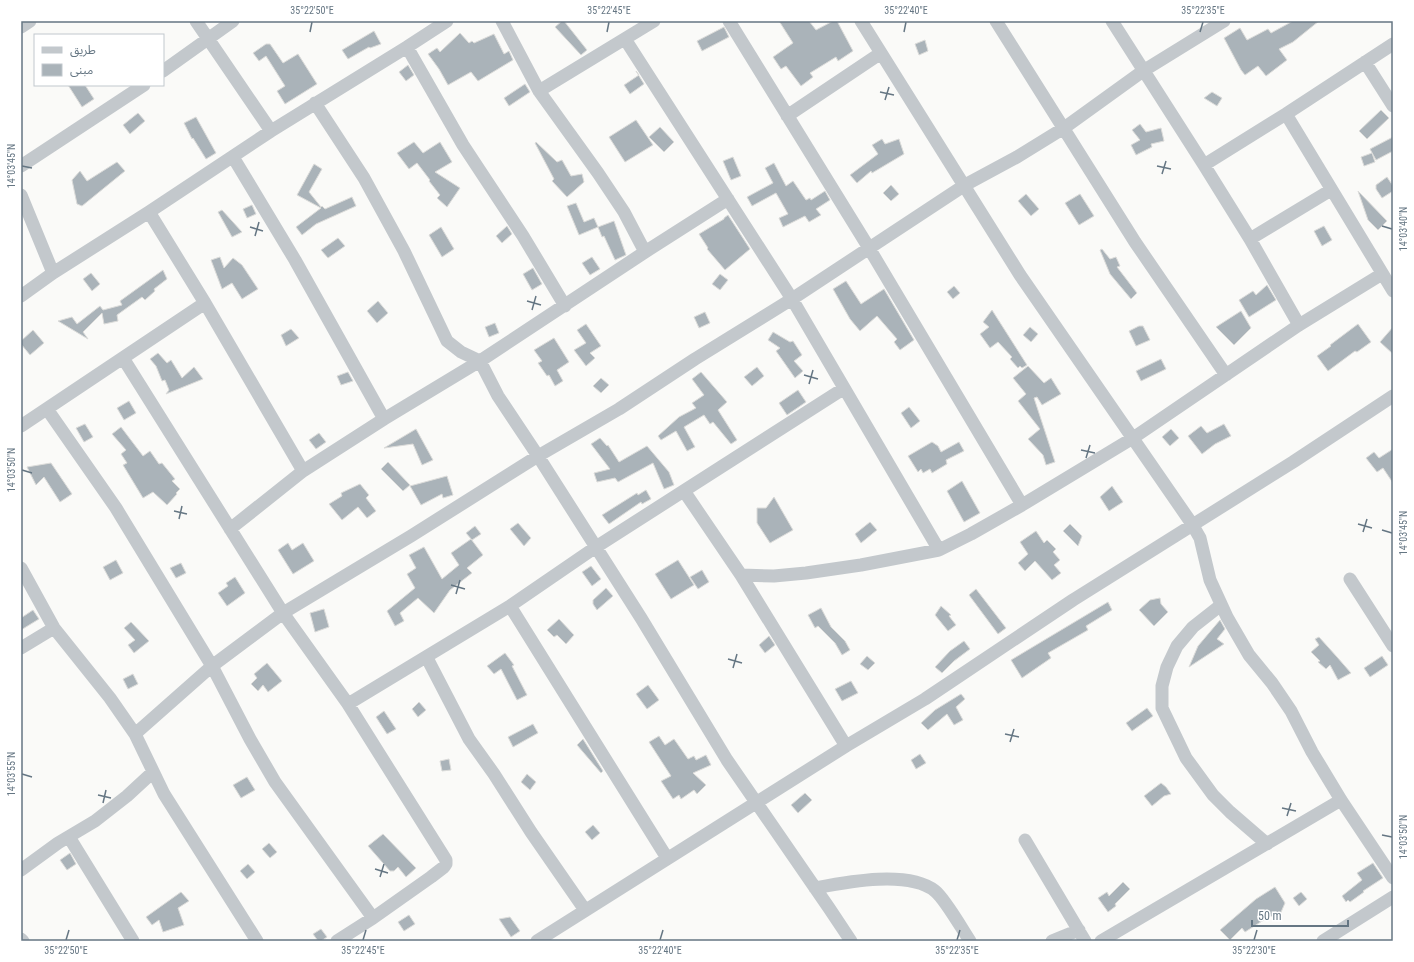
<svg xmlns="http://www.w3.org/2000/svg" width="1414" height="962" font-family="'Roboto Condensed','Noto Sans Arabic',sans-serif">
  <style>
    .building { fill: #aab3b9; stroke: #dcdcda }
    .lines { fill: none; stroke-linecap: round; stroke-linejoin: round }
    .minor { stroke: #c3c8cc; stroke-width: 13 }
    .ticks { fill: none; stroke: #657683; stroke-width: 1.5 }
    .neatline { fill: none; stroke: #657683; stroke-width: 1.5 }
    .ticks-label { font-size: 10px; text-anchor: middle; fill: #657683 }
  </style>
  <rect width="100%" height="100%" fill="#fafaf8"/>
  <path class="building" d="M562,21H564L587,50L581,55L555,27Z
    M779,21H809L816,30L833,21H837L853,51L838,61L836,57L810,73L813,77L801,86L786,66L781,69L773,57L793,43Z
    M1293,21H1319L1293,42L1279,49L1287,60L1266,76L1258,66L1245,75L1241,70L1224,38L1240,28L1247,40L1268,29L1271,33Z
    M724,27L729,37L702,51L697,41Z
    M374,31L381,44L370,48L369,47L348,59L342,50Z
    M460,33L469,43L472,41L474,43L494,34L504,54L509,51L513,60L478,81L471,72L448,85L439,69L428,54L437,48L440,52Z
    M925,40L928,51L919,55L915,44Z
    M266,44H270L283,63L298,54L317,84L285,104L277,91L285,86L266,56L259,61L253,53Z
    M408,65L414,75L406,81L399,72Z
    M636,71L644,84L630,94L624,85L639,75Z
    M525,84L530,92L509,106L504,98Z
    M68,85H85L94,99L82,107Z
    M1212,92L1222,98L1217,106L1204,98Z
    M1381,110L1389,118L1367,139L1359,131Z
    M138,113L145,121L130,134L123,125Z
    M196,117L216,153L206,159L193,138L192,139L184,123Z
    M636,120L653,145L625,162L609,137Z
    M1140,124L1146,132L1161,128L1164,141L1151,144L1152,147L1136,155L1131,145L1140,140L1132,130Z
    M660,127L674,142L664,152L649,137Z
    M1393,137V151L1376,160L1370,149Z
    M882,139L885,144L899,139L904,154L872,173L871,171L857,183L850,175L878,154L872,145Z
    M414,142L423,153L440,142L452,162L435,172L460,188L447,207L437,198L440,195L429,181L430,180L417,163L409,169L397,153Z
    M536,142L557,162L562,160L571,176L582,174L584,182L567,197L552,181L554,179L535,143Z
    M1372,153L1375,162L1364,166L1361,157Z
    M733,157L741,176L731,180L723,161Z
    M117,162L125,171L82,206L77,204L72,180L80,171L87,181Z
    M774,163L786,186L793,181L806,200L810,198L811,200L825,191L830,200L816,209L821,215L809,222L805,216L783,227L779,218L788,214L776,193L752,206L747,197L773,183L765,168Z
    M314,164L322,169L309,192L321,207L322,206L325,209L352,197L356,206L316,224L302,235L296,227L321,208L297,195Z
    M1387,177L1393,186V191L1382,198L1376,189V185Z
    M891,185L899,194L891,201L883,193Z
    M1358,191L1387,221L1378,230L1368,220Z
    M1026,194L1039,209L1031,216L1018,201Z
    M1080,194L1094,216L1079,225L1065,203Z
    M576,203L584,222L594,218L598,227L579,235L567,206Z
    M252,205L256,214L247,218L243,209Z
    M222,210L242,232L232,237L218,212Z
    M728,215L750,249L725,270L707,249L708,248L699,234L724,219V218Z
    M614,221L626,255L615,260L604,236L602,237L598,227Z
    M507,226L512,234L502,243L496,236Z
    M1324,226L1332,240L1322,246L1314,231Z
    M441,227L454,249L442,257L429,235Z
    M338,238L345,246L328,258L321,250Z
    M1102,249L1110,259L1116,257L1120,266L1117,267L1137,293L1131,299L1110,274L1100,250Z
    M220,257L224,268L233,258L242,265L258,289L242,299L232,283L222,289L211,260Z
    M592,257L600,269L590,275L582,263Z
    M533,268L542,284L532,290L523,274Z
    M163,270L167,279L154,289L155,291L145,300L142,297L117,315L118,321L104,324L102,313L83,332L88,339L58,321L72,317L77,324L100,306L103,310L122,305L120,301Z
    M91,273L100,284L92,291L83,279Z
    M720,274L728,280L720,290L712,284Z
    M846,281L861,304L884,289L914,340L900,350L894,342L897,339L877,316L860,331L850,319L833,289Z
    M1267,285L1276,300L1249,317L1239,300L1253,291L1256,295Z
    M954,286L960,293L953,299L947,292Z
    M378,301L388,313L377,323L367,311Z
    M992,310L1027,365L1022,368L1020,366L1018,368L1010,359L1012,357L998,342L990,348L980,334L989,327L983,322Z
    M1241,311L1251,328L1234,345L1216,327Z
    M705,312L710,323L699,328L694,317Z
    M495,323L499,333L489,337L485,327Z
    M586,324L601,346L590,353L595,358L586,366L574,350L586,343L577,330Z
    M1358,324L1371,342L1357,352L1355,351L1328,371L1317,356L1331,346L1330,345Z
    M1139,326H1143L1150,340L1136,346L1129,331Z
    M1030,327L1038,334L1031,342L1023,335Z
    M1393,327V354L1380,342Z
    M291,329L299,338L286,346L281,335Z
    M33,330L44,343L30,355L21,344V341Z
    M773,332L790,342L793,341L802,355L794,361L803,371L795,378L776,351L780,348L768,340Z
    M554,338L569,362L557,370L563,381L555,386L549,375L547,376L538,363L542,361L534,350Z
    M158,353L167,363L171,360L182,378L194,367L203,379L166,394L169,390L165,380L162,381L156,366L150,359Z
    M1161,359L1166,369L1141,381L1136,371Z
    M1028,366L1044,383L1051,378L1061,394L1042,405L1037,397L1034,398L1055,462L1046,465L1043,455L1028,439L1040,429L1018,401L1026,394L1013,378Z
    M757,367L764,376L752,386L744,377Z
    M348,372L353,381L341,385L337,376Z
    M701,372L727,402L718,410L737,440L731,444L713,422L710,424L704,415L684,427L695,447L687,451L676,431L661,440L658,436L679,417L696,408L692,403L704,395L692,379Z
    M601,378L609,385L601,393L593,386Z
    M798,390L806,402L787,415L779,403Z
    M129,401L136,413L124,420L117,408Z
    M909,407L920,421L911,428L901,413Z
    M85,424L93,437L84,442L76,428Z
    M1224,424L1231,436L1215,444L1202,454L1188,436L1201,426L1207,433Z
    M121,427L143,456L150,451L159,464L162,463L175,479L172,481L180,489L176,493L177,494L167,505L153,492L143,498L123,465L127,463L121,454L126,450L112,434Z
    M416,429L433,460L422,465L413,444L384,448Z
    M1171,429L1179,438L1170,446L1162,437Z
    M319,433L326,442L316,449L309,440Z
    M600,438L607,446L608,445L619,462L647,446L669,472L674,485L664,489L653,463L618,482L615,478L597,482L594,473L610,469L591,444Z
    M932,442L938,446L941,452L959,442L964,451L946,460L947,464L932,473L930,469L923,473L921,469L918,472L908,456Z
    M1393,449V483L1383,468L1377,472L1366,458L1374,452L1379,458Z
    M388,462L410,485L403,491L381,469Z
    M51,463L72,494L60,502L44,477L36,485L27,467Z
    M447,476L453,495L443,498L442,494L421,505L410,486Z
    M962,481L980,513L964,522L947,491Z
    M360,484L369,495L366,498L376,511L367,518L358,507L342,520L329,504L342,496L341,493Z
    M1112,486L1123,502L1109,511L1100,497Z
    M646,490L651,499L642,504L641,502L609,524L602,515L637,493L638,495Z
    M774,497L793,530L770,543L757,523V508H766Z
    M870,522L877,530L861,543L855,534Z
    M518,523L531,538L524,546L510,529Z
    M1070,524L1082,536L1078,546L1063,531Z
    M475,526L481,534L472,540L466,533Z
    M1036,531L1044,543L1047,540L1056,549L1053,552L1060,560L1054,565L1061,573L1052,580L1035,561L1025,571L1018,563L1028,554L1020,542Z
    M471,539L483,555L467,568L472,573L450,590L434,613L418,598L400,613L404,621L395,626L387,611L415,588L407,574L416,568L409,555L424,547L442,579L459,565L451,553Z
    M288,543L292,550L303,543L314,561L293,574L278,550Z
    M116,560L123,573L110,580L103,567Z
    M678,560L694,585L671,599L655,574Z
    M181,563L186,573L176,578L170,568Z
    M591,566L601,579L592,586L582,572Z
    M702,570L709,582L698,589L690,577Z
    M235,577L245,593L227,606L218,593L228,586L226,583Z
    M606,588L613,596L597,610L593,604V600Z
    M976,589L1006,628L998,634L969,595Z
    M1160,598L1161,604L1168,612L1154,626L1139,610L1150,600Z
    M1108,602L1112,610L1086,626L1088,630L1048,653L1051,658L1022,678L1011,660Z
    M941,606L951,615L949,616L956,625L948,631L935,615Z
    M821,608L831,627L845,641L850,650L842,655L835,643L818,626L815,628L808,615Z
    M324,609L329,627L315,632L310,613Z
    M33,610L39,619L21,630V618Z
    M559,619L574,635L566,644L557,635L554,637L547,630Z
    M1220,620L1225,629L1217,639L1224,644L1189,667L1198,646Z
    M131,622L149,641L134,653L128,645L135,640L124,628Z
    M769,636L775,645L765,653L759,645Z
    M1319,637L1337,657L1351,673L1338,680L1330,665L1326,669L1318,662L1320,661L1311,652L1319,645L1315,639Z
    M964,641L970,649L954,661L942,673L935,667L950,651Z
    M505,653L514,665L512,666L527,695L517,700L501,669L494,674L487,666Z
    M867,656L875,663L868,670L860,664Z
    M1382,656L1388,665L1370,677L1364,668Z
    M267,663L282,681L268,692L263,685L258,691L251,684L257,678L254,674Z
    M133,674L138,684L128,689L123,679Z
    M851,681L858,693L842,701L835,689Z
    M648,685L659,700L647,709L636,694Z
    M961,694L965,699L956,707L963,720L954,725L947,714L928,730L921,723L935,710Z
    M419,702L426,710L418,717L412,709Z
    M1147,708L1153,716L1132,731L1126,723Z
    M384,711L396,729L387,734L376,717Z
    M533,724L538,733L513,747L508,737Z
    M659,736L665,745L674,739L688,759L694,756L696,760L706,755L711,765L693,773L706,785L697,794L694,790L681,799L679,795L673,799L661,781L671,776L649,742Z
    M583,739L603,771L601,773L577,745Z
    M920,754L926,763L916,769L911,760Z
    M449,759L451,770L442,771L440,761Z
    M527,774L536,782L530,790L521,782Z
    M247,777L255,790L241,798L233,785Z
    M1161,783L1166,787L1171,794L1164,796L1152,806L1144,796Z
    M805,793L812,800L798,813L791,805Z
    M593,825L600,833L592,840L585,832Z
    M383,834L416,868L406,877L398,867L394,871H390L368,846Z
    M269,843L277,852L270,858L262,849Z
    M70,853L76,864L67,870L60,860Z
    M1373,863L1383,878L1363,891L1364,892L1350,902L1348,900L1346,902L1342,896L1362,880L1357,873Z
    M248,864L255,872L247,879L240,871Z
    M1123,882L1130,889L1115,904L1116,906L1108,912L1098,898L1107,892L1109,896Z
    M1275,887L1285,903L1278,919L1270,916L1245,932L1242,928L1230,940L1220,930L1256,899Z
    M181,892L189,901L178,908L184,925L163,932L159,920L152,925L146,917Z
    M1301,892L1307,899L1299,906L1293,898Z
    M409,915L415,924L404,931L398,922Z
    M510,917L520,931L511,937L499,919Z
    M321,929L327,937L321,941H318L313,934Z"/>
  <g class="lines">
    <path class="minor" d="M196,21L271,131
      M502,21L539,91L598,173L624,212L645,252
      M729,21L869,248L1022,505
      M861,21L1020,275L1192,524L1200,538L1210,580L1227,617L1249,655L1272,683L1291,711L1312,752L1341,800L1393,878
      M996,21L1135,242L1226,375
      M1112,21L1204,165L1250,239L1299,325
      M21,27L30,21
      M625,39L792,299L939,550
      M407,47L463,145L523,236L565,306
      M1365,62L1393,106
      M163,71L233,21
      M539,91L654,21
      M315,103L364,178L404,251L447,341L461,352L480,361L498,396L538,456L641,618L727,760L829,908L851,941
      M1286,114L1393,291
      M787,116L881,53
      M233,157L295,260L384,419
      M1204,165L1286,114L1393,44
      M21,166L144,85
      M21,195L53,273
      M149,212L205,303L303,471L230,529
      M1250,239L1331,190
      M21,296L53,273L149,212L271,131L407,47L447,21
      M123,358L283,613L348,704L446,860V864L444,867L431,877L373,918L337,941
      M47,409L116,508L212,666L250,739L275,782L373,918
      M21,426L205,303
      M303,471L384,419L480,361L645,252L728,199
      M684,491L741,575L846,746
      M21,568L54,628L110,698L135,734L164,794L257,941
      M741,575L774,576L806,573L861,565L939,550L971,534L1022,505L1133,438L1299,325L1382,274
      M1350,579L1393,646
      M1221,605L1193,627L1177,646L1167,667L1162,686V708L1186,758L1213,795L1230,812L1267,844
      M510,606L667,858
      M21,648L54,628
      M427,658L469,739L494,774L531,832L585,910
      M348,704L510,606L596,547L843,389
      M135,734L212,666L283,613L411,536L538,456L619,409L695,359L792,299L965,185L1017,157L1064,128L1143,71L1224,21
      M69,837L133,941
      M1025,840L1085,941
      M21,870L58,843L95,821L127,796L153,772
      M815,888C847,882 908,870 935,891C945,899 962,929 970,941
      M21,939L23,941
      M537,941L846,746L925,699L1073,600L1293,462L1393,396
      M1052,941L1079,930
      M1101,941L1341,800
      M1323,941L1393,897"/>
  </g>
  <path class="ticks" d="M310,32L312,22M607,32L609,22M904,32L906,22M1200,32L1203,22M880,92L894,95M885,100L889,87M22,166L32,168M1157,166L1171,169M1162,174L1166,161M1382,226L1392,229M250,227L263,231M255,236L259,222M527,301L541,305M532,310L536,296M804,375L818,379M809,384L813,370M1081,450L1095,453M1086,458L1090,445M22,470L32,473M174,511L187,514M179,519L182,506M1358,524L1372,528M1382,530L1392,533M1363,532L1367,519M451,585L465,589M456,594L460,580M728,659L742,663M733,668L737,654M1005,734L1019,737M1010,742L1014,729M22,774L32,777M98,795L111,798M103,803L106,790M1282,808L1296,811M1287,816L1291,803M1382,835L1392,837M375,869L388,873M380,877L384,864M66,940L69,930M363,940L366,930M660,940L663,930M957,940L960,930M1254,940L1257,930"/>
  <rect width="1414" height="962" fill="none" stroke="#ffffff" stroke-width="44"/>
  <rect x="34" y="34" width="130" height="52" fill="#ffffff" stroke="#c1c8cd"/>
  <rect x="42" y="47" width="20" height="6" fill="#c3c8cc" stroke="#c1c8cd"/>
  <text x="70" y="54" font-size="12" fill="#657683">طريق</text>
  <rect x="42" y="64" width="20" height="12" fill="#aab3b9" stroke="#c1c8cd"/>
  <text x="70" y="74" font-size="12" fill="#657683">مبنى</text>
  <path d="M1252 920v6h96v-6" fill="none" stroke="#657683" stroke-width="2"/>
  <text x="1258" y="920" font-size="12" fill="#657683" stroke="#ffffff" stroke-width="3" paint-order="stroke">50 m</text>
  <rect x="22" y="22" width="1370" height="918" class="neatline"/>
  <g class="ticks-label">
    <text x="312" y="14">35°22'50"E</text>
    <text x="609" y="14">35°22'45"E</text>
    <text x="906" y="14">35°22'40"E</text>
    <text x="1203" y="14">35°22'35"E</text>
    <text transform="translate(11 166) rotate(-90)" y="4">14°03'45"N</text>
    <text transform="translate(1403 229) rotate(-90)" y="4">14°03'40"N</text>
    <text transform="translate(11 470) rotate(-90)" y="4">14°03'50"N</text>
    <text transform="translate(1403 533) rotate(-90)" y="4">14°03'45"N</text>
    <text transform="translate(11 774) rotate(-90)" y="4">14°03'55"N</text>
    <text transform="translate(1403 837) rotate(-90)" y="4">14°03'50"N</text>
    <text x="66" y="954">35°22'50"E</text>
    <text x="363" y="954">35°22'45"E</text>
    <text x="660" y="954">35°22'40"E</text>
    <text x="957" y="954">35°22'35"E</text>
    <text x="1254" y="954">35°22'30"E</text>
  </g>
</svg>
